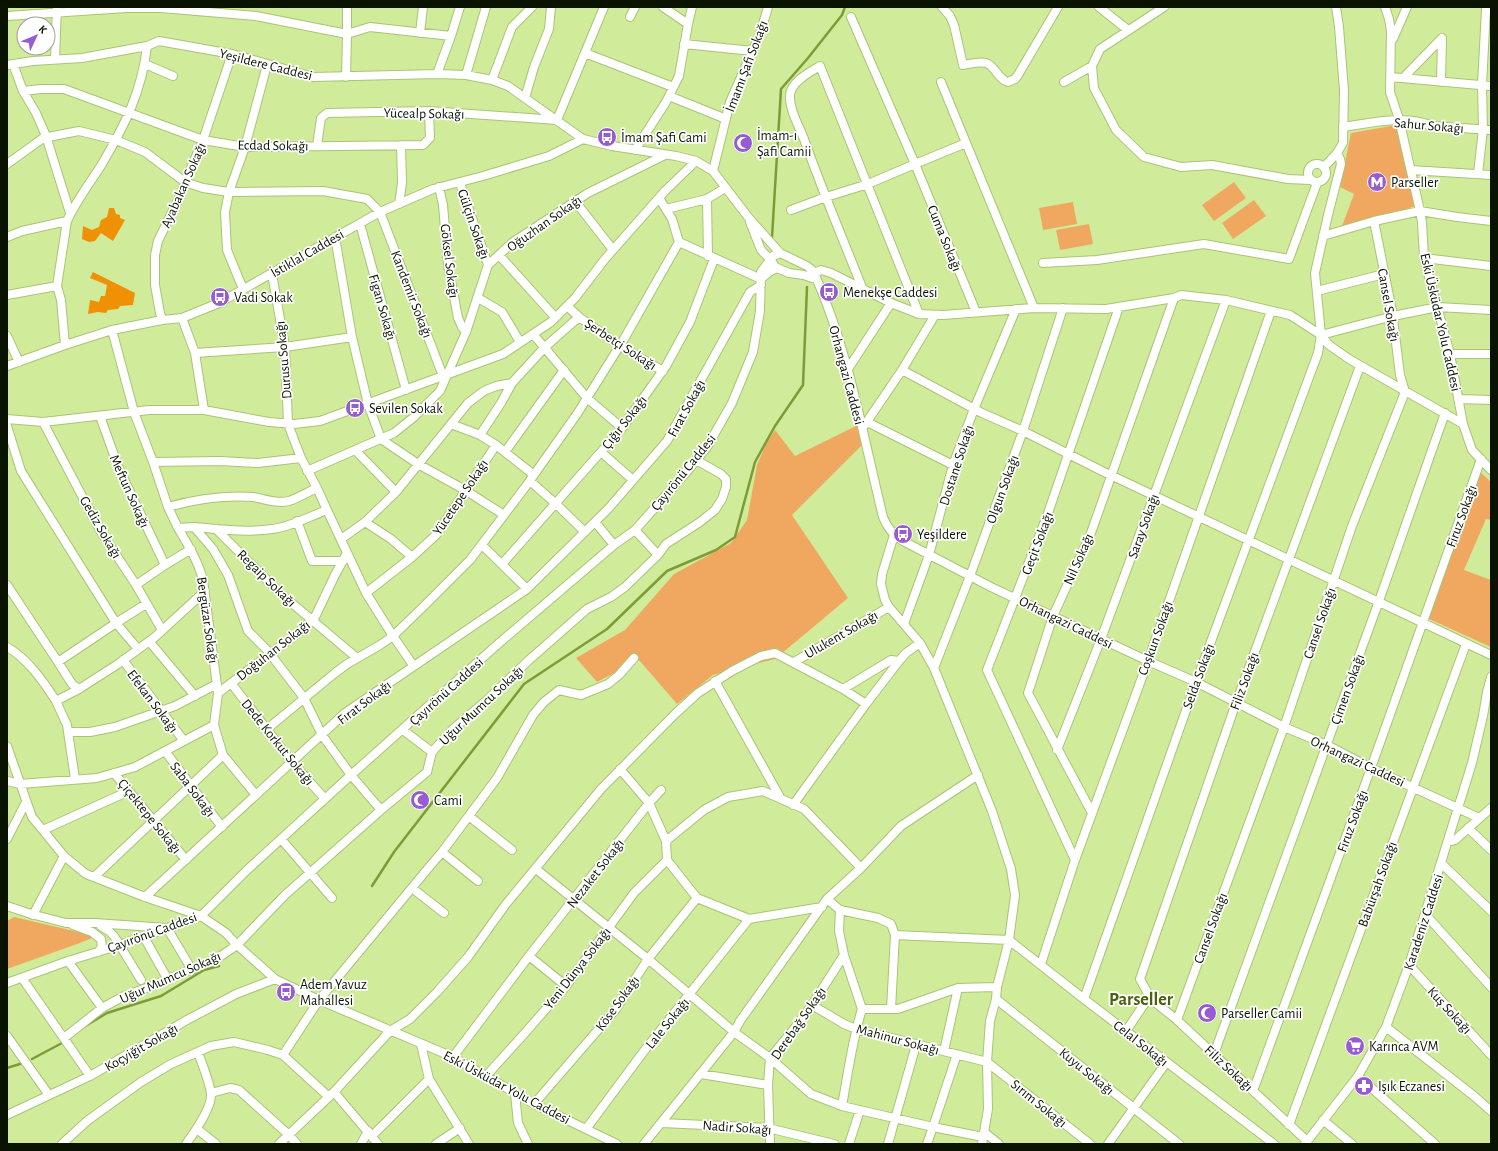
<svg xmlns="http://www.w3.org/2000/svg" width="1498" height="1151" font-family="'Alegreya Sans',sans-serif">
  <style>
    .green { fill: #f0a861 }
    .forest { fill: #f09004 }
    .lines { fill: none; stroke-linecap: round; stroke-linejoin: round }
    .stream { stroke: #7d9c36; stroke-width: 2.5 }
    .minor-casing { stroke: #a9c475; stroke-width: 10 }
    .minor { stroke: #fff; stroke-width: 8 }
    .labels { text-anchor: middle; stroke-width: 3.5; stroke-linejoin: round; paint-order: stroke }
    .street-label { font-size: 14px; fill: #0a1200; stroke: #fff }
    .poi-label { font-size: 14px; fill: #0a1200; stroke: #fff; text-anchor: start }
    .district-label { font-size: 18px; font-weight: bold; fill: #4b610b; stroke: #fff }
  </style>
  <rect width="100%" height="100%" fill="#d0ec9b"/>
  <path class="green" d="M1396,125L1417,206L1342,226L1354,194L1340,187L1351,133Z
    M1234,182L1246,198L1214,221L1202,205Z
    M1254,200L1266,216L1233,239L1222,223Z
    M1073,202L1077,224L1043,230L1039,208Z
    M1089,224L1093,244L1060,250L1056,230Z
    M858,425L863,444L792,515L848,598L775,659L713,675L677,704L639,660L597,682L576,658L625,630L674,574L731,543L747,520L757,465L766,444L775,430L795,456Z
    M1479,471L1491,482V520L1486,519L1464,570L1491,580V647L1429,619Z
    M14,917L91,935L92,938L80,943L7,969V921Z"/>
  <path class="forest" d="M109,208H114L116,214L120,215V218L125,220L113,241L101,233L95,241L89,242L82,239L83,226L92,230L99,227L101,220L107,217Z
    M93,272L135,293L133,305L120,306L118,309L108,310L106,313L98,312L88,314L90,300L99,302L101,296H105L107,285L90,278Z"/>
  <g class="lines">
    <path class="stream" d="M772,237L781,89L808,58L842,15L845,7
      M372,886L394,852L524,684L607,629L667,571L716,550L735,537L755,462L775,426L803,385L807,287
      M82,1028L107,1013L161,996L204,970L219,966
      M32,1059L62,1043
      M7,1068L23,1063"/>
    <g class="minor-casing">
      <path id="minor" d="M663,7L688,24L692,7
        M942,7L950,16L954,25L963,65C970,64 979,61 986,63C996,66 997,79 1008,82L1015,79L1018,75L1058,7
        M1099,7L1128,30
        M1164,7L1100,49L1092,66L1094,88L1116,130L1144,157L1181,167L1212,165L1288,179L1310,180
        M1385,7L1389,19L1391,31L1390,92L1399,119L1420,211L1422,222L1424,258L1450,354L1463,424L1472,450L1491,470
        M7,16L126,8H161L256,16L347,34V7
        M630,17L635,7
        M420,33L423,7
        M1393,39L1407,7
        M684,44L753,51
        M585,53L673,87
        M55,59L57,7
        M145,64L173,76
        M7,65L33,61L82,58L147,46L159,41L232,54L313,77L437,74L466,75L492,80L508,86L583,139L612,146L676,156L696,161L713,171L748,217L780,253L807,266L812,270L815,275C849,352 863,436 883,517C887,528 893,535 903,541L991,587L1148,661L1196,682L1284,727L1327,745L1371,768L1479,818
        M437,74L451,36L460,7
        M466,75L486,7
        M346,77L347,34L370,27L451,36
        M1390,77L1491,86
        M1403,78L1442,38L1441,82
        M492,80L512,27L532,7
        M941,82L1034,308
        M1064,82L1092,66
        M23,91L41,89H64L203,140L245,147L423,145L430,138L429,111
        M669,96L726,119
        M525,98L534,67L549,29L551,7
        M1343,127C1372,123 1405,114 1432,126L1491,130
        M966,143L915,164L976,312
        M317,146L321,118L327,113L429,111L557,120L604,7
        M635,150L666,102L679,76L688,24
        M1308 173a9 9 0 1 1 18 0a9 9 0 1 1-18 0Z
        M7,164L46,136L36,113L23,91L13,64
        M1324,167L1337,153L1343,143L1344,90L1339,27L1336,7
        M1411,170L1491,175
        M713,171L730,102L760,34L768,7
        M1478,174L1483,129L1482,85L1486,9L1491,10
        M460,183L488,265
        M439,187L443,205L448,265L458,318L462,327L466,332
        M659,198L672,219L679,242
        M575,201L613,250
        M399,204L402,183L401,145
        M666,209L707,199
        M791,210L826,197L868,184L915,164L851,17
        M70,213L46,136L48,137L79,131L116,140L145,152L185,182L203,188L229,192L323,191L367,199L380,212L443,376
        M67,221C76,201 90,183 102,164C125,125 142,91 147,46
        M750,222L761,250L771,260L775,267L789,273L804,275L812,278
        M360,224L406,390
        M1323,236L1374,221L1420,211L1457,217L1491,221
        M7,237L22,231L67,221L57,286L61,300L65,345
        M335,237L352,337
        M499,255L555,317
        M708,256L707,199L725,188
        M1424,258L1491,266
        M1043,263L1097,260L1204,244L1289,259L1317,183
        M272,274L285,347L288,424L301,458
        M807,276L821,270L831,273L891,303L919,314L943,315L1034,308L1106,309L1174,298L1181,295L1226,300L1290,315L1321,335L1329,345L1349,359L1463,424
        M761,279L769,272L777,268
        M243,289L227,250L225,212L229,192L245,147L267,65
        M863,290C843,239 822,190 804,139C799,126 789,109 790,95C791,82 810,72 820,66L919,314
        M1317,291L1384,274
        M7,295L57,286
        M478,298L502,312L520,342
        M935,315L902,370L982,413L1023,431L1102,471L1491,655
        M579,317L620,346L663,371
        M182,318L195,353L204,410
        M162,320L160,313L155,285V255L158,241L181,194L185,182L203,140L232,54
        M112,330L134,412L153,462L220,461L258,463L301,458L317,488C308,492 298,498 289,501C277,504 265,499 253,497C223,495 196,499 168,507L178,528L194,527L213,549L228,575L248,631L268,651L304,698L322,735L351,775L381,810
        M533,334L587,398L622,428
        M1321,335L1393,316L1438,307L1491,310
        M7,336L19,362
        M195,353L285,347L352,337L368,404L381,439L418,464L465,490L504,515
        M1450,354H1491
        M7,366L65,345L112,330L162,320L182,318L219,303L380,212L433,189L483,176L549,156L583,139
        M848,369L891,303
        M512,383L545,347L579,317L567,306
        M1458,399L1491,400
        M100,416L119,469L165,565
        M7,419L43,422L149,410H204L269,422L294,424L320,421L503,354L551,322L575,298L605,259L665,191L696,161
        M43,422L101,532L136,585L162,630
        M867,422L953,465
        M451,424L480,435
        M7,426L21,471L116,623L58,662L7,585
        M864,426L902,370
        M355,450L396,492
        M505,452L564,370
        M601,452L633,480
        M153,462L168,507
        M307,471L394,433L414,417L440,391L466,332L488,265L513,242L588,193L665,155
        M530,481L555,503L585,532
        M327,510L366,593L393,636L413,665
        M297,521L312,561H343
        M365,522L391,539L412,557
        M595,522L614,545
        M194,527C219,529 246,533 272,529C291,527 310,516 327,510L317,488
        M178,528C188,545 198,561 203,580L218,693
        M216,529L281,594L357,658
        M635,530L658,555
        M894,535L882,574L881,584L885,600L889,607L920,643L934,668L992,811L1011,869L1015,895L1009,940L997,987L996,999L990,1021L987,1062L988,1109L982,1144
        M341,539L365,522L396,492L468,403L484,391L496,386L512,383L501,403L480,435L496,445L534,475
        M482,545L527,589
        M502,564L622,428L666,366L690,322L714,259
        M136,585L165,565L191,549
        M366,593L412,557L436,535L496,445
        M904,624L929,555L953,465L974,409L1016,309
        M149,641L195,696
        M7,647C28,659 43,681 56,701L79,689
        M138,649L116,623L146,604
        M123,660L184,741
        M58,662L72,684L79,689L118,664L155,637L205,591
        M794,662L889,607
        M934,668L970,576L1023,431L1063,308
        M715,681L781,799
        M231,683L292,762L325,799
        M843,689L891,660L899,661L906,653L920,643
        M56,701L67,725L75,779
        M214,725L218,693L298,633L315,617L335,575L347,553
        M267,729L335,673L347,664L380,645L393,636L424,606L470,560L526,486L577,414L624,339L679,242L761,279
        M403,730L432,752
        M68,732H90L115,727L175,706L217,684
        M7,746L32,817L64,856L86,874L145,897L201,916L226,933L237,945L275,979L319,1000L453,1057L534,1104L617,1144
        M1057,750L1101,639L1226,300
        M165,751L222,827
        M223,755L256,795
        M620,769L649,803L666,841L667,860L697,898L749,919L822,907
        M114,773L186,860
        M7,781L20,784L97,778L135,767L214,725L223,755L94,877
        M793,805L866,704L899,661
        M1092,813L1028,693L1053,616L1091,533L1174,298
        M470,817L512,850
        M1468,828L1491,850
        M43,830L129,791
        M7,839L26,802
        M281,839L332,898
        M666,841L704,810L728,797L763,791L804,809L861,868
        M1448,842L1455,840L1491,808
        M442,852L478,881
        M1075,860L987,670L1047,516L1119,307
        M1442,864L1491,911
        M536,869L648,959L734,1032L770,1058L811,1094L842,1106L933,1127L957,1054
        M412,888L444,913
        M145,897L345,713L527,589L608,509L667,441L750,292L761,285
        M827,899L840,910L839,931L844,955L862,1009H898L958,988L997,987
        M7,906L31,914L66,923H95L167,928L192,970
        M840,910L878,918L891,924L895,935
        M1425,914L1491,987
        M33,915L64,856
        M73,925L92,932L101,939L102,947L98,952
        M101,926L109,931L114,936L141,980
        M144,937L168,980
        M529,956L566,986
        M68,961L102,1008
        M1041,964L1075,860L1148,661L1271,311
        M1409,965L1491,1055
        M22,978L90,1076
        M7,983L68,961L120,945L201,916L246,871L351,775L498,644L614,545L635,530L684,475L707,447L732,403L753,352L760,311L761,272L773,256L780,253
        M996,999L1179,1144
        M1084,999L1196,682L1318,353L1321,335L1315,273L1328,215L1341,164L1340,159L1337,153
        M812,1005L844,1024L856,1029L987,1062L1090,1144
        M891,1009L895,935L1009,940L1084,999L1274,1144
        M1177,1020L1284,727L1352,526L1405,392L1400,375L1392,311L1374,221
        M1386,1027L1474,1096L1491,1111
        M1126,1031L1149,997
        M7,1036L49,1095
        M64,1038L102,1008L124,996L152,986L218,958L237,945L285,895L381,810L427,772L432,752L453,729L487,700L529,660L587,609L611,597L625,587L658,555L666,544L700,522L715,510L722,499L726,487V479L721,474L696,460
        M421,1044L429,1079L469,1144
        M944,1051L958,988
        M1214,1054L1379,601L1445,413
        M283,1055L319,1000L430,866L442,852L497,778L533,715L544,702L559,690L581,695L608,684L619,675L634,658
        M453,1057L529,956L649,803L661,790
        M701,1074L768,1085
        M486,1076L524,1034L566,986L634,893L667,860
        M1358,1076L1435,1144
        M1253,1091L1371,768L1481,459
        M334,1092L378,1144
        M211,1093L230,1088L239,1090L289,1135L297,1144
        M515,1094L518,1123L528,1144
        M534,1104L616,1009L648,959L697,898
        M842,1106C848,1073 852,1041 862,1009
        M7,1115L90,1076L187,1020L236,994L275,979
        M1323,1120L1352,1144
        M662,1123L768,1128L834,1144
        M1289,1125L1466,644
        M197,1129L216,1144
        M586,1129L644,1051L749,919
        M984,1132L999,1144
        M372,1136L429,1079
        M1307,1141L1177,1020L1151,999L1140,979L1236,703L1360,366
        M62,1144L87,1121L141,1082L171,1064L211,1046L234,1042L268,1050L283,1055L329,1097
        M186,1144C194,1133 212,1107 211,1094C210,1083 202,1064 198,1052
        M279,1144L334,1092L390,1031L410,1019L437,992L468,957L506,904L601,789L675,714L698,693L732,671L761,656L775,653L843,689L866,704
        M361,1144L368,1131
        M436,1144L460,1128
        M644,1144L734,1032L740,1021L827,899L861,868L901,826L978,775
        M770,1144L768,1085L770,1058L794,1029L812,1005L844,955
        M849,1144L860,1110
        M888,1144L916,1045
        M927,1144L933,1127L983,1137
        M1108,1144L1166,1063
        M1305,1144L1358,1076L1386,1027L1409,965L1472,763L1483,716L1487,692L1491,677"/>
    </g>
    <use href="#minor" class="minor"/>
  </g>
  <defs>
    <g id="bus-disc" transform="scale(1)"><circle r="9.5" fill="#975bd3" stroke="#fff"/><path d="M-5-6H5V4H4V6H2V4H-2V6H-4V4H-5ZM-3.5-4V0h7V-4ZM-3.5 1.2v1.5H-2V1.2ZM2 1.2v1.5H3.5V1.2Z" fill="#fff"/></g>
    <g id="mosque-disc" transform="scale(1)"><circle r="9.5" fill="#975bd3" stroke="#fff"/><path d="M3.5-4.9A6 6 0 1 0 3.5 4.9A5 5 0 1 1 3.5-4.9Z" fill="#fff"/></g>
    <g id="metro-disc" transform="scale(1)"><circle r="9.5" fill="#975bd3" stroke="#fff"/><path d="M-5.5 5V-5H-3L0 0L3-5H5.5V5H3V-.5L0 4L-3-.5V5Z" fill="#fff"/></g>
    <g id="supermarket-disc" transform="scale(1)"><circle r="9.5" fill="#975bd3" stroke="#fff"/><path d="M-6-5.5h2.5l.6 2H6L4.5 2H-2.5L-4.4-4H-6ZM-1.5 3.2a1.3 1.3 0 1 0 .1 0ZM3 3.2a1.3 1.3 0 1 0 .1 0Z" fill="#fff"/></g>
    <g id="pharmacy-disc" transform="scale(1)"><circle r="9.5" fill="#975bd3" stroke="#fff"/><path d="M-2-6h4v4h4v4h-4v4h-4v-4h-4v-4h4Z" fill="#fff"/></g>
  </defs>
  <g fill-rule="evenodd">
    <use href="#bus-disc" x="607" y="137"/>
    <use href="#mosque-disc" x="743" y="143"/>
    <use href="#metro-disc" x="1377" y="182"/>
    <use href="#bus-disc" x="829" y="292"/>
    <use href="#bus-disc" x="220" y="297"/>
    <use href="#bus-disc" x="355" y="408"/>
    <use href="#bus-disc" x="903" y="534"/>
    <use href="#mosque-disc" x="420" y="800"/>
    <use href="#bus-disc" x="286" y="992"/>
    <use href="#mosque-disc" x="1207" y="1013"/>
    <use href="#supermarket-disc" x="1355" y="1046"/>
    <use href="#pharmacy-disc" x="1364" y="1086"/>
  </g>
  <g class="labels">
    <g class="street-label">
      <text transform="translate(266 64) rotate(14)" y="5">Yeşildere Caddesi</text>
      <text transform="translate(746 66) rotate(-69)" y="5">İmamı Şafi Sokağı</text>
      <text transform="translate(424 113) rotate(1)" y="5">Yücealp Sokağı</text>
      <text transform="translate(1429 125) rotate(5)" y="5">Sahur Sokağı</text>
      <text transform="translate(273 145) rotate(1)" y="5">Ecdad Sokağı</text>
      <text transform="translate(183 185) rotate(-66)" y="5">Ayabakan Sokağı</text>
      <text transform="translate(544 223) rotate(-35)" y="5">Oğuzhan Sokağı</text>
      <text transform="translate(474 224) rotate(71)" y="5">Gülçin Sokağı</text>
      <text transform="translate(945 238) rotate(68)" y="5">Cuma Sokağı</text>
      <text transform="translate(307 253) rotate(-30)" y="5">İstiklal Caddesi</text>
      <text transform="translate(450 261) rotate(83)" y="5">Göksel Sokağı</text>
      <text transform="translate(412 294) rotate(69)" y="5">Kandemir Sokağı</text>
      <text transform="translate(1389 305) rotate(80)" y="5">Cansel Sokağı</text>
      <text transform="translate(383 307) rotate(74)" y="5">Figan Sokağı</text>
      <text transform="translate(1441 322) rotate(77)" y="5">Eski Üsküdar Yolu Caddesi</text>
      <text transform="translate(621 344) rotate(33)" y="5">Şerbetçi Sokağı</text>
      <text transform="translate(283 360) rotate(-95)" y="5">Durusu Sokağı</text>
      <text transform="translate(847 375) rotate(75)" y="5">Orhangazi Caddesi</text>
      <text transform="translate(686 408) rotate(-61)" y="5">Fırat Sokağı</text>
      <text transform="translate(624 422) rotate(-52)" y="5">Çığır Sokağı</text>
      <text transform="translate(956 465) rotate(-72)" y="5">Dostane Sokağı</text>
      <text transform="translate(683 472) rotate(-51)" y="5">Çayırönü Caddesi</text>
      <text transform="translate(1002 489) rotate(-70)" y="5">Olgun Sokağı</text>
      <text transform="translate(130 491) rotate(66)" y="5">Meftun Sokağı</text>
      <text transform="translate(460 497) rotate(-56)" y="5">Yücetepe Sokağı</text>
      <text transform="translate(1461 516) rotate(-70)" y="5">Firuz Sokağı</text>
      <text transform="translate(1143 526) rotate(-70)" y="5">Saray Sokağı</text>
      <text transform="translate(101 527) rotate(60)" y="5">Gediz Sokağı</text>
      <text transform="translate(1037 543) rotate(-69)" y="5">Geçit Sokağı</text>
      <text transform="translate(1078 559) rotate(-66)" y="5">Nil Sokağı</text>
      <text transform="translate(267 578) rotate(44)" y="5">Regaip Sokağı</text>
      <text transform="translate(208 620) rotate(82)" y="5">Bergüzar Sokağı</text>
      <text transform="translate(1066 622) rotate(26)" y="5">Orhangazi Caddesi</text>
      <text transform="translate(1319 623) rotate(-71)" y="5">Cansel Sokağı</text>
      <text transform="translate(841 634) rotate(-30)" y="5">Ulukent Sokağı</text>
      <text transform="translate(1155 638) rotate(-70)" y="5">Coşkun Sokağı</text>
      <text transform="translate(273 650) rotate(-38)" y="5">Doğuhan Sokağı</text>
      <text transform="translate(1198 676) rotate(-70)" y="5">Selda Sokağı</text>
      <text transform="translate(1244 681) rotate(-70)" y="5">Filiz Sokağı</text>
      <text transform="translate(1347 689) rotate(-70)" y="5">Çimen Sokağı</text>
      <text transform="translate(446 691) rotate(-42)" y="5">Çayırönü Caddesi</text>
      <text transform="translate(153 701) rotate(53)" y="5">Efekan Sokağı</text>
      <text transform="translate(364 702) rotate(-37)" y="5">Fırat Sokağı</text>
      <text transform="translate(481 705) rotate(-43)" y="5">Uğur Mumcu Sokağı</text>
      <text transform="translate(278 742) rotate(51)" y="5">Dede Korkut Sokağı</text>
      <text transform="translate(1358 761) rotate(25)" y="5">Orhangazi Caddesi</text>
      <text transform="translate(193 789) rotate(53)" y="5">Saba Sokağı</text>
      <text transform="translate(150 816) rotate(51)" y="5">Çiçektepe Sokağı</text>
      <text transform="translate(1352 821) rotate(-70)" y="5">Firuz Sokağı</text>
      <text transform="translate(595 873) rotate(-52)" y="5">Nezaket Sokağı</text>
      <text transform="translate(1377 884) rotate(-70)" y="5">Babürşah Sokağı</text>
      <text transform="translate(1423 922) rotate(-72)" y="5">Karadeniz Caddesi</text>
      <text transform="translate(1210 928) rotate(-70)" y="5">Cansel Sokağı</text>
      <text transform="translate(152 932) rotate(-20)" y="5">Çayırönü Caddesi</text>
      <text transform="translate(577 968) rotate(-52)" y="5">Yeni Dünya Sokağı</text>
      <text transform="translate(170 977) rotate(-24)" y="5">Uğur Mumcu Sokağı</text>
      <text transform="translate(617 1003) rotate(-54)" y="5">Köse Sokağı</text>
      <text transform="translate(1450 1010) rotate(48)" y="5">Kuş Sokağı</text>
      <text transform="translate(667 1023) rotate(-51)" y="5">Lale Sokağı</text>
      <text transform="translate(798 1023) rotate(-55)" y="5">Derebağ Sokağı</text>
      <text transform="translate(898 1039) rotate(15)" y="5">Mahinur Sokağı</text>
      <text transform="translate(1141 1043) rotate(38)" y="5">Celal Sokağı</text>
      <text transform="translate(141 1047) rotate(-30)" y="5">Koçyiğit Sokağı</text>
      <text transform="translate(1229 1068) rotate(43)" y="5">Filiz Sokağı</text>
      <text transform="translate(1087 1071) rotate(39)" y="5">Kuyu Sokağı</text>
      <text transform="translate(507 1087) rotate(28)" y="5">Eski Üsküdar Yolu Caddesi</text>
      <text transform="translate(1039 1103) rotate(39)" y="5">Sırım Sokağı</text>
      <text transform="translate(737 1127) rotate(4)" y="5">Nadir Sokağı</text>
    </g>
    <g class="poi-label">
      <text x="757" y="140">İmam-ı<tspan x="757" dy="16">Şafi Camii</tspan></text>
      <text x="621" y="142">İmam Şafi Cami</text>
      <text x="1391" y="187">Parseller</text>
      <text x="843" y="297">Menekşe Caddesi</text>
      <text x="234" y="302">Vadi Sokak</text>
      <text x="369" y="413">Sevilen Sokak</text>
      <text x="917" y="539">Yeşildere</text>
      <text x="434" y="805">Cami</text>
      <text x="300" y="989">Adem Yavuz<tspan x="300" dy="16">Mahallesi</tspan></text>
      <text x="1221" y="1018">Parseller Camii</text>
      <text x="1369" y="1051">Karınca AVM</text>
      <text x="1378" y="1091">Işık Eczanesi</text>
    </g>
    <g class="district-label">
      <text x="1141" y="1005">Parseller</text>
    </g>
  </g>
  <rect width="1498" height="1151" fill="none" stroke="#0a1200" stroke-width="16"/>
  <g transform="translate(36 36) rotate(46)"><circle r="19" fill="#ffffff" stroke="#9da099"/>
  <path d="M0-3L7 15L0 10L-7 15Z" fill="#975bd3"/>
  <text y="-6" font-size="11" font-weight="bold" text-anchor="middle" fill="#0a1200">K</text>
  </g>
</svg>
